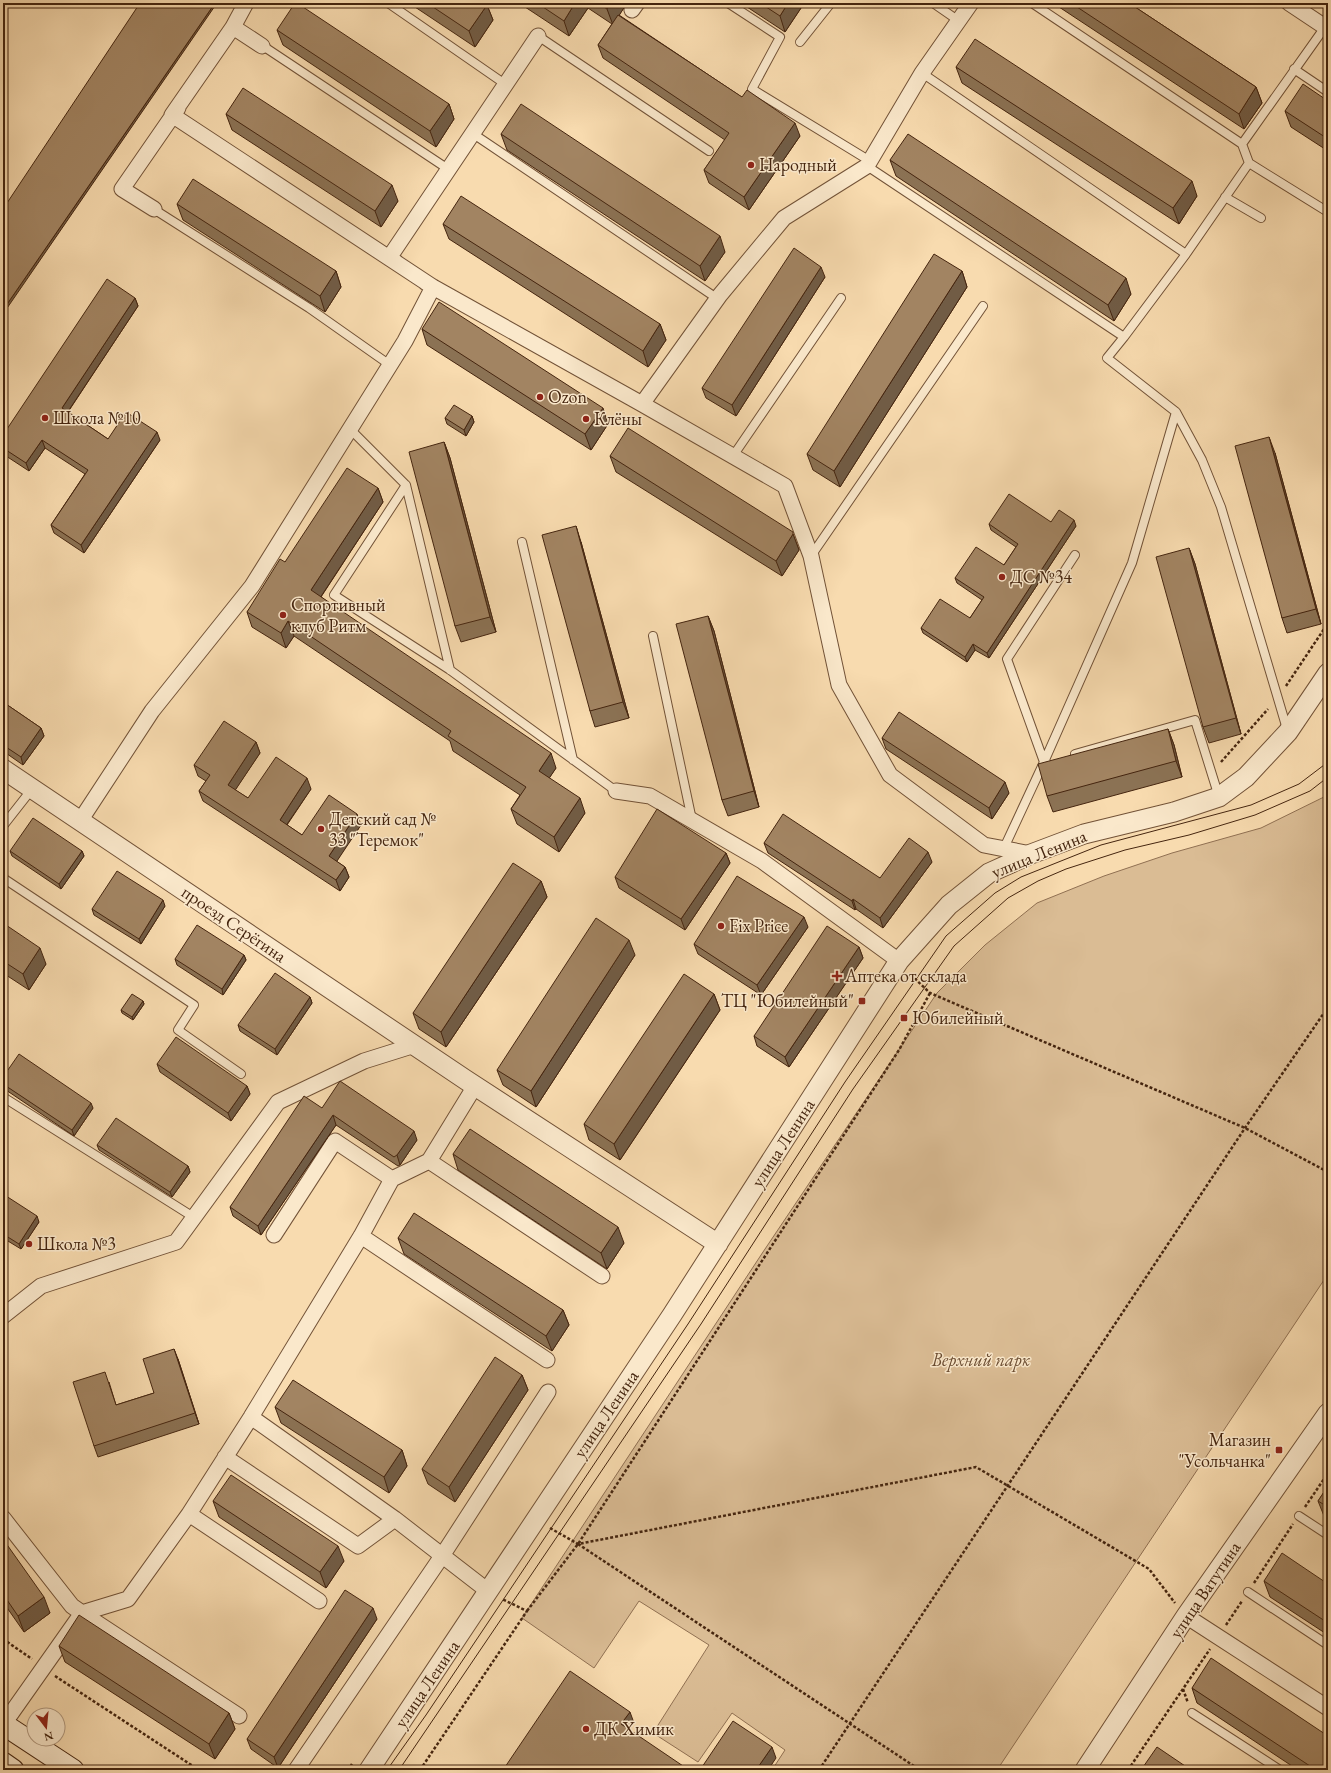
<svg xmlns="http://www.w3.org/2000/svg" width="1331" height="1773" font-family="'EB Garamond',serif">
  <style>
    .green { fill: #dabc94; stroke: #907052 }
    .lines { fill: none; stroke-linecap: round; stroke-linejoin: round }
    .service-casing { stroke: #725237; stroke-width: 10 }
    .minor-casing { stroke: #725237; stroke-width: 17 }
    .tertiary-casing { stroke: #725237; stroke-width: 21 }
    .secondary-casing { stroke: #45250f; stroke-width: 23 }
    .path { stroke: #45250f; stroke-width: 2.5; stroke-dasharray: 3 2; stroke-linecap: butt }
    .service { stroke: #fae8cb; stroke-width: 8 }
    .minor { stroke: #fae8cb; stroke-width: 15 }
    .tertiary { stroke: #fae8cb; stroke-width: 19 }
    .secondary { stroke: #fae8cb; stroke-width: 21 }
    .tram { stroke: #45250f; stroke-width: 1 }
    .wall { fill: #8b7254; stroke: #45250f }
    .shaded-wall { fill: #715c45; stroke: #45250f }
    .building { fill: #a28462; stroke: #45250f }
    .poi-dot { fill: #8f2418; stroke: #fae8cb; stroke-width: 1.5 }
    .labels { text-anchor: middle; stroke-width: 3; stroke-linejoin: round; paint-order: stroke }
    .poi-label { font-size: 18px; fill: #45250f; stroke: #fae8cb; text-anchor: start }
    .street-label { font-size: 18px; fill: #45250f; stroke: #fae8cb }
    .park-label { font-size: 18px; font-style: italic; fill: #6a4b30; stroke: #fae8cb }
  </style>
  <rect width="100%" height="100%" fill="#f8dbaf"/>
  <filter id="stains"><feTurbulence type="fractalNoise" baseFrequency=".005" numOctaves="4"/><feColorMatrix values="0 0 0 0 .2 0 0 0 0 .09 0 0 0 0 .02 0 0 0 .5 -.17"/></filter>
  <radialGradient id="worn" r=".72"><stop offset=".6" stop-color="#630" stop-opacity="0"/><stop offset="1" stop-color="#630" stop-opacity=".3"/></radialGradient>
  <path class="green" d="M1328,795V1274L997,1770H772L785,1750L732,1713L698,1762L653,1733L709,1645L639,1601L594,1668L522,1618L763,1252L937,993L985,945L1037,903L1104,876L1172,853L1261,828Z"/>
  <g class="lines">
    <g class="service-casing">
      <path id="service" d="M388,3L505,84
        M728,3L780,37L752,89L870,161
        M933,3L959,21
        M1032,3L1242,144
        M537,39L538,36L709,151
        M800,42L831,3
        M260,44L448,169
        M1294,69L1328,92
        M922,73L1186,254
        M472,133L718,299
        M1249,163L1328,212
        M867,166L1124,337L1186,254L1249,163L1242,144L1325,27
        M1225,197L1261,218
        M152,208L309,308L390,365
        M1176,412L1202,460L1221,507L1287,729
        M350,429L406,485L334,595L450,670L616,791
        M733,456L841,298
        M406,485L450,670
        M522,542L573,760
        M811,556L983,306
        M653,636L692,820
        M1075,754L1195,720L1219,797
        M1046,762H1044L1007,659L1075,555
        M3,826L32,789
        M1004,848L1044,762L1132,563L1176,412L1107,358L1124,337
        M3,878L194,1005L178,1030L241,1074
        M3,1097L195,1218
        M1299,1516L1328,1535
        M1248,1592L1328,1645
        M1192,1713L1280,1770"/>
    </g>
    <g class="minor-casing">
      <path id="minor" d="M246,3L233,27L172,115L433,287L642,404L785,486L811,556L839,685L890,775L984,845L1031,854
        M1289,3L1328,29
        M632,10L637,3
        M233,27L262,46
        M154,209L122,189L178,108
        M397,263L389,258L538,36
        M642,404L720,295L784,218L867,166L922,73L971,3
        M616,791L650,796L762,861L899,961
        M80,821L152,711L252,586L405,341L433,287L425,282
        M429,1161L602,1276
        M274,1235L335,1141L392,1179L429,1161L475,1086
        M361,1236L547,1360
        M3,1316L41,1286L176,1242L278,1102L364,1061L415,1045
        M251,1417L395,1519L488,1591
        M225,1457L358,1546L395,1519
        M189,1514L319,1601
        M3,1518L72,1606L82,1613L3,1725
        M82,1613L128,1599L189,1514L251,1417L361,1236L392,1179
        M82,1613L239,1716
        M1186,1616L1328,1708
        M296,1770L442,1556L548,1392"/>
    </g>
    <g class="tertiary-casing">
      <path id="tertiary" d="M3,769L466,1080L718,1244
        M369,1770L672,1315L899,961L949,905L989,873L1031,854L1084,834L1174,812L1219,797L1246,777L1288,732L1328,673
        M1085,1770L1186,1616L1328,1413"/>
    </g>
    <g class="secondary-casing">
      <path id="secondary" d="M3,1724L73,1770
        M3,1763L13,1770"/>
    </g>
    <path class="path" d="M1286,686L1328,623
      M1221,762L1268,709
      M911,975L930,993L1245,1128L1328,1172
      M1305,1507L1328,1473
      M550,1528L578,1544L976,1467L1149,1569L1175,1603
      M578,1544L920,1770
      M1254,1583L1293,1524
      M527,1611L578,1544L899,1050L930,993
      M1226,1625L1242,1601
      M3,1639L32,1659
      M55,1676L199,1770
      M1183,1689L1188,1703
      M348,1770L352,1764
      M420,1770L527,1611L502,1599
      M819,1770L1245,1128L1328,1007
      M1128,1770L1210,1649"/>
    <use href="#service" class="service"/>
    <use href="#minor" class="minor"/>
    <use href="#tertiary" class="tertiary"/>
    <use href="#secondary" class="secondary"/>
    <path class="tram" d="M387,1770L426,1715L688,1324L845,1082L946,936L995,893L1021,877L1101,845L1251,805L1299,784L1328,762
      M399,1770L701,1324L853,1089L954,946L1008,898L1038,881L1066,869L1125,850L1189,835L1255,815L1310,791L1328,777"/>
  </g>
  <path class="wall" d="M409,3H484L487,5L493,20L475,47Z
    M519,3H627L619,15L800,136L749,210L709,183L704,170L725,140L603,58L598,45L612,24L588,8L569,36Z
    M741,3H803V5L785,32Z
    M1053,3H1129L1256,87L1262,103L1244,129Z
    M277,30L449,104L454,119L436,147L283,45Z
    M956,67L1197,196L1179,224L962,83Z
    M1328,101V151L1291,127L1285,111Z
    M226,114L398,201L381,227L232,130Z
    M501,134L725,252L705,281L507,150Z
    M890,160L1131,294L1114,321L896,176Z
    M177,204L336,271L341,287L325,312L183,220Z
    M443,224L660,324L666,340L648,367L449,239Z
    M962,271L967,287L840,487L813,470L807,454Z
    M825,277L736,416L706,398L702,388Z
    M135,298L138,306L68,412L108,439L160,440L84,553L54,533L51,525L85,474L45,448L29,471L3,454V435Z
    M422,329L608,424L591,450L427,345Z
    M472,416L474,422L466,436L447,424L445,418Z
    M444,442L450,458L496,632L461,642L455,626Z
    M1275,453L1321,624L1287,633L1282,618Z
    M610,456L793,534L799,550L782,576L616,472Z
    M378,488L383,502L321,597L556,768L549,778L585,813L559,852L517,824L511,809L520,795L453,751L450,741L294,636L286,648L252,627L247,612L285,562Z
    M1051,522L1076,526L989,658L975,650L967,662L923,633L921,628L970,618L982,600L957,583L955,578L1004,565L1016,547L991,530L989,524Z
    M581,542L629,718L595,727L590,711Z
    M1189,548L1195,564L1241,734L1209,743L1203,727Z
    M708,616L714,631L759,807L728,816L722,800Z
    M3,702L41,728L44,736L23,765L3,751Z
    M1168,729L1174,745L1182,777L1053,812L1047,796Z
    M882,738L1009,793L992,819L886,749Z
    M256,742L260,753L235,790L248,798L311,789L287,825L302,835L361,825L336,861L345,867L349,877L340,891L203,801L199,791L206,781L198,776L194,765Z
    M764,843L880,878L932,862L883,928L856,909L855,910L768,853Z
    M10,851H82L84,856L61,889L12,856Z
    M726,853L730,863L685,930L619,888L615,877Z
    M541,881L547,897L446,1047L419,1029L413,1013Z
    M165,906L141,944L94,915L92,909Z
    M3,923L46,964L29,990L3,973Z
    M808,927L761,995L698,954L694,944Z
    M859,947L863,958L789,1067L757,1046L754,1036Z
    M244,955L246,960L223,995L177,965L175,959Z
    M635,955L536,1107L503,1085L497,1070Z
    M714,994L720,1010L620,1160L589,1140L584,1124Z
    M310,997L312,1003L277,1055L240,1031L238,1025Z
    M143,1001L144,1004L133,1020L122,1013L121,1010Z
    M157,1064L247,1086L250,1094L231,1121L160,1072Z
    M3,1077L93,1108L74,1136L3,1088Z
    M322,1108L417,1140L400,1165L398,1166L336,1125L261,1235L233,1216L230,1207Z
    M97,1145L188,1166L190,1172L172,1197L99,1150Z
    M453,1154L624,1243L607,1269L458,1170Z
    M3,1194L39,1222L21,1249L3,1238Z
    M398,1238L563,1310L569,1325L552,1351L404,1254Z
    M178,1359L199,1424L98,1457L94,1446L109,1382L116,1405L154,1393Z
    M522,1375L528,1390L455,1502L428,1484L422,1469Z
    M275,1407L402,1450L407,1466L389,1493L281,1423Z
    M1328,1486V1519L1324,1516L1318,1501Z
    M213,1501L344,1561L326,1588L219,1517Z
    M3,1539L50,1613L24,1632L3,1602Z
    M1264,1581L1328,1584V1635L1270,1597Z
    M377,1619L278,1768L251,1749L247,1739Z
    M59,1646L229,1713L235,1729L215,1759L65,1662Z
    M1192,1688L1328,1770H1298L1197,1703Z"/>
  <path class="shaded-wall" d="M215,3H217L3,314V310Z
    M575,3H586L588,8L569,36L564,21Z
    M611,3H627L613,25L607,9Z
    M788,3H803V5L785,32L780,16Z
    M487,5L493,20L475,47L469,31Z
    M1256,87L1262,103L1244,129L1239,114Z
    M449,104L454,119L436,147L430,131Z
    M795,123L800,136L749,210L744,197Z
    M1192,181L1197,196L1179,224L1173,208Z
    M392,185L398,201L381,227L375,211Z
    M720,236L725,252L705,281L700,266Z
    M821,267L825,277L736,416L732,405Z
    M336,271L341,287L325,312L320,296Z
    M962,271L967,287L840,487L834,471Z
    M1126,278L1131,294L1114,321L1108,305Z
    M135,298L138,306L65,416L62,408Z
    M660,324L666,340L648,367L643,351Z
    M603,408L608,424L591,450L585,434Z
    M472,416L474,422L466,436L464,430Z
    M157,432L160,440L84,553L81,545Z
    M1269,437L1275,453L1321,624L1316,609Z
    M42,440L45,448L29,471L26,463Z
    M444,442L450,458L496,632L490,617Z
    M378,488L383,502L316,604L311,590Z
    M1074,520L1076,526L989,658L987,653Z
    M576,526L581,542L629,718L623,702Z
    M793,534L799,550L782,576L776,561Z
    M1189,548L1195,564L1241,734L1236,718Z
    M708,616L714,631L759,807L754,791Z
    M288,621L294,636L286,648L281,633Z
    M973,644L975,650L967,662L965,657Z
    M41,728L44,736L23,765L21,757Z
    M1168,729L1174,745L1182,777L1176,761Z
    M256,742L260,753L232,795L228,785Z
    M551,753L556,768L544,786L539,771Z
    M307,778L311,789L283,830L280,820Z
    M1005,782L1009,793L992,819L989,808Z
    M580,798L585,813L559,852L554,837Z
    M357,814L361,825L333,867L329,856Z
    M82,851L84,856L61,889L59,884Z
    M928,852L932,862L883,928L880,918Z
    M726,853L730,863L685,930L681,919Z
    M345,867L349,877L340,891L336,880Z
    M541,881L547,897L446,1047L441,1032Z
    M853,899L856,909L855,910L852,901Z
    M163,900L165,906L141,944L139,939Z
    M804,917L808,927L761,995L757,985Z
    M629,940L635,955L536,1107L531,1091Z
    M859,947L863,958L789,1067L785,1057Z
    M40,948L46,964L29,990L23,974Z
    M244,955L246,960L223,995L222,989Z
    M714,994L720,1010L620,1160L614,1144Z
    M310,997L312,1003L277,1055L275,1049Z
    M143,1001L144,1004L133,1020L132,1017Z
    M247,1086L250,1094L231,1121L228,1113Z
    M91,1103L93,1108L74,1136L72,1130Z
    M333,1115L336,1125L261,1235L258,1226Z
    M414,1131L417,1140L400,1165L397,1155Z
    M188,1166L190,1172L172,1197L170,1192Z
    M37,1216L39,1222L21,1249L19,1244Z
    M618,1227L624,1243L607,1269L601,1253Z
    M563,1310L569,1325L552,1351L546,1336Z
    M174,1349L178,1359L199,1424L195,1413Z
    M522,1375L528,1390L455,1502L449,1487Z
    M402,1450L407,1466L389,1493L384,1477Z
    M338,1546L344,1561L326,1588L320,1572Z
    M44,1597L50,1613L24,1632L18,1616Z
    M373,1608L377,1619L278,1768L274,1757Z
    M630,1712L634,1723L625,1735L621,1724Z
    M229,1713L235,1729L215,1759L209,1744Z
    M772,1747L776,1758L768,1770H756Z"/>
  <path class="building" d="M140,3H215L3,310V209Z
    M295,3H297L449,104L430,131L277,30Z
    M427,3H484L487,5L469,31Z
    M537,3H575L564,21Z
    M598,3H611L607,9Z
    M760,3H788L780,16Z
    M1071,3H1129L1256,87L1239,114Z
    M618,15L742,97L747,90L795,123L744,197L704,170L729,133L598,45Z
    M975,39L1192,181L1173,208L956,67Z
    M1303,84L1328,101V139L1285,111Z
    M243,88L392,185L375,211L226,114Z
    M521,104L720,236L700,266L501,134Z
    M908,134L1126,278L1108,305L890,160Z
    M193,179L336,271L320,296L177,204Z
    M461,196L660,324L643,351L443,224Z
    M794,248L821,267L732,405L702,388Z
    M934,254L962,271L834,471L807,454Z
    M107,279L135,298L62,408L108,439L126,412L157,432L81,545L51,525L88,470L42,440L26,463L3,448V435Z
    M439,302L603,408L585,434L422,329Z
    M454,405L472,416L464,430L445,418Z
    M628,428L793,532V534L776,561L610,456Z
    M1269,437L1316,609L1282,618L1235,446Z
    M444,442L490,617L455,626L409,452Z
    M347,468L378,488L311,590L551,753L539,771L580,798L554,837L511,809L526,787L448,736L451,731L288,621L281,633L247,612L280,559L285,562Z
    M1009,494L1051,522L1059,510L1074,520L987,653L973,644L965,657L921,628L940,599L970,618L984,597L955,578L976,547L1004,565L1018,544L989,524Z
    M576,526L623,702L590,711L542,535Z
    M1189,548L1236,718L1203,727L1156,557Z
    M708,616L754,791L722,800L676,624Z
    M3,702L41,728L21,757L3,745Z
    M899,712L1005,782L989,808L882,738Z
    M224,721L256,742L228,785L248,798L276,757L307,778L280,820L302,835L329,795L357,814L329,856L345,867L336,880L199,791L210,775L194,765Z
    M1168,729L1176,761L1047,796L1038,764Z
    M657,809L726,853L681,919L615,877Z
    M783,814L880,878L909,838L928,852L880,918L853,899L852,901L764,843Z
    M33,818L82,851L59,884L10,851Z
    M513,863L541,881L441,1032L413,1013Z
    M117,871L163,900L139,939L92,909Z
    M737,876L804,917L757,985L694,944Z
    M596,918L629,940L531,1091L497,1070Z
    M3,923L40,948L23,974L3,961Z
    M197,925L244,955L222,989L175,959Z
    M827,926L859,947L785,1057L754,1036Z
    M275,973L310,997L275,1049L238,1025Z
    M684,974L714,994L614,1144L584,1124Z
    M132,994L143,1001L132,1017L121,1010Z
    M176,1037L247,1086L228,1113L157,1064Z
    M19,1054L91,1103L72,1130L3,1084V1077Z
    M340,1081L414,1131L397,1155L394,1157L333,1115L258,1226L230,1207L304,1096L322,1108Z
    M116,1118L188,1166L170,1192L97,1145Z
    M470,1129L618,1227L601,1253L453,1154Z
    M3,1194L37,1216L19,1244L3,1234Z
    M414,1213L563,1310L546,1336L398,1238Z
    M174,1349L195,1413L94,1446L73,1382L105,1372L116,1405L154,1393L143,1359Z
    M495,1357L522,1375L449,1487L422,1469Z
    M293,1380L402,1450L384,1477L275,1407Z
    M231,1475L338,1546L320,1572L213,1501Z
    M1328,1486V1507L1318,1501Z
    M3,1539L44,1597L18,1616L3,1594Z
    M1282,1553L1328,1584V1623L1264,1581Z
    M345,1590L373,1608L274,1757L247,1739Z
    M79,1615L229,1713L209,1744L59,1646Z
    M1211,1658L1328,1736V1770H1316L1192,1688Z
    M570,1671L630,1712L621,1724L689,1770H503Z
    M733,1721L772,1747L756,1770H700Z
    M1157,1747L1191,1770H1141Z"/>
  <g class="poi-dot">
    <circle cx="751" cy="165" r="4"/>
    <circle cx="540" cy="397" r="4"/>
    <circle cx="45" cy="418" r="4"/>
    <circle cx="586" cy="419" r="4"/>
    <circle cx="1002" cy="577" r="4"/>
    <circle cx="283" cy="615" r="4"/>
    <circle cx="321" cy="829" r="4"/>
    <circle cx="721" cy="926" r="4"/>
    <path d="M835 970h4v4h4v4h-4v4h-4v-4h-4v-4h4z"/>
    <rect x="858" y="997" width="8" height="8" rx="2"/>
    <rect x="900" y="1014" width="8" height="8" rx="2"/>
    <circle cx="29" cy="1244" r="4"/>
    <rect x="1275" y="1446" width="8" height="8" rx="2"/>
    <circle cx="586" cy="1729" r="4"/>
  </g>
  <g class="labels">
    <g class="poi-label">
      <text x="759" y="171">Народный</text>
      <text x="548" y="403">Ozon</text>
      <text x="53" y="424">Школа №10</text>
      <text x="594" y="425">Клёны</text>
      <text x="1010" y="583">ДС №34</text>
      <text x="291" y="611">Спортивный<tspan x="291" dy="21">клуб Ритм</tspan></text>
      <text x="329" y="825">Детский сад №<tspan x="329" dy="21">33 "Теремок"</tspan></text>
      <text x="729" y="932">Fix Price</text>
      <text x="845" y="982">Аптека от склада</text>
      <text x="854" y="1007" text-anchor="end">ТЦ "Юбилейный"</text>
      <text x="912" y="1024">Юбилейный</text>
      <text x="37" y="1250">Школа №3</text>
      <text x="1271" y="1446" text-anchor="end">Магазин<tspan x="1271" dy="21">"Усольчанка"</tspan></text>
      <text x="594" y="1735">ДК Химик</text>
    </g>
    <g class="street-label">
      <text transform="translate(1039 854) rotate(-22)" y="6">улица Ленина</text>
      <text transform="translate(234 924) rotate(34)" y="6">проезд Серёгина</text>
      <text transform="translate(783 1143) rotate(-57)" y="6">улица Ленина</text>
      <text transform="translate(606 1414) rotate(-56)" y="6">улица Ленина</text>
      <text transform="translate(1205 1590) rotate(-56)" y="6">улица Ватутина</text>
      <text transform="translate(427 1684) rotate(-56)" y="6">улица Ленина</text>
    </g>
    <g class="park-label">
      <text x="981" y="1366">Верхний парк</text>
    </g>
  </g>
  <rect width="1331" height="1773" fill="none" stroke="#f8dbaf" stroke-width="16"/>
  <rect x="4" y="4" width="1323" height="1765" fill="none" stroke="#45250f" stroke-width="2"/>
  <rect x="8" y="8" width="1315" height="1757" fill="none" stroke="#45250f"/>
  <g transform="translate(46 1727) rotate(164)"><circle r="19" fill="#fae8cb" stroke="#b29a80"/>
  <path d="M0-3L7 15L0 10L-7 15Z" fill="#8f2418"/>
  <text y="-6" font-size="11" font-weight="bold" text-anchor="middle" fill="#45250f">N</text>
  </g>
  <rect width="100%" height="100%" filter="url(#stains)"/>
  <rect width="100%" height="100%" fill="url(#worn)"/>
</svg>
